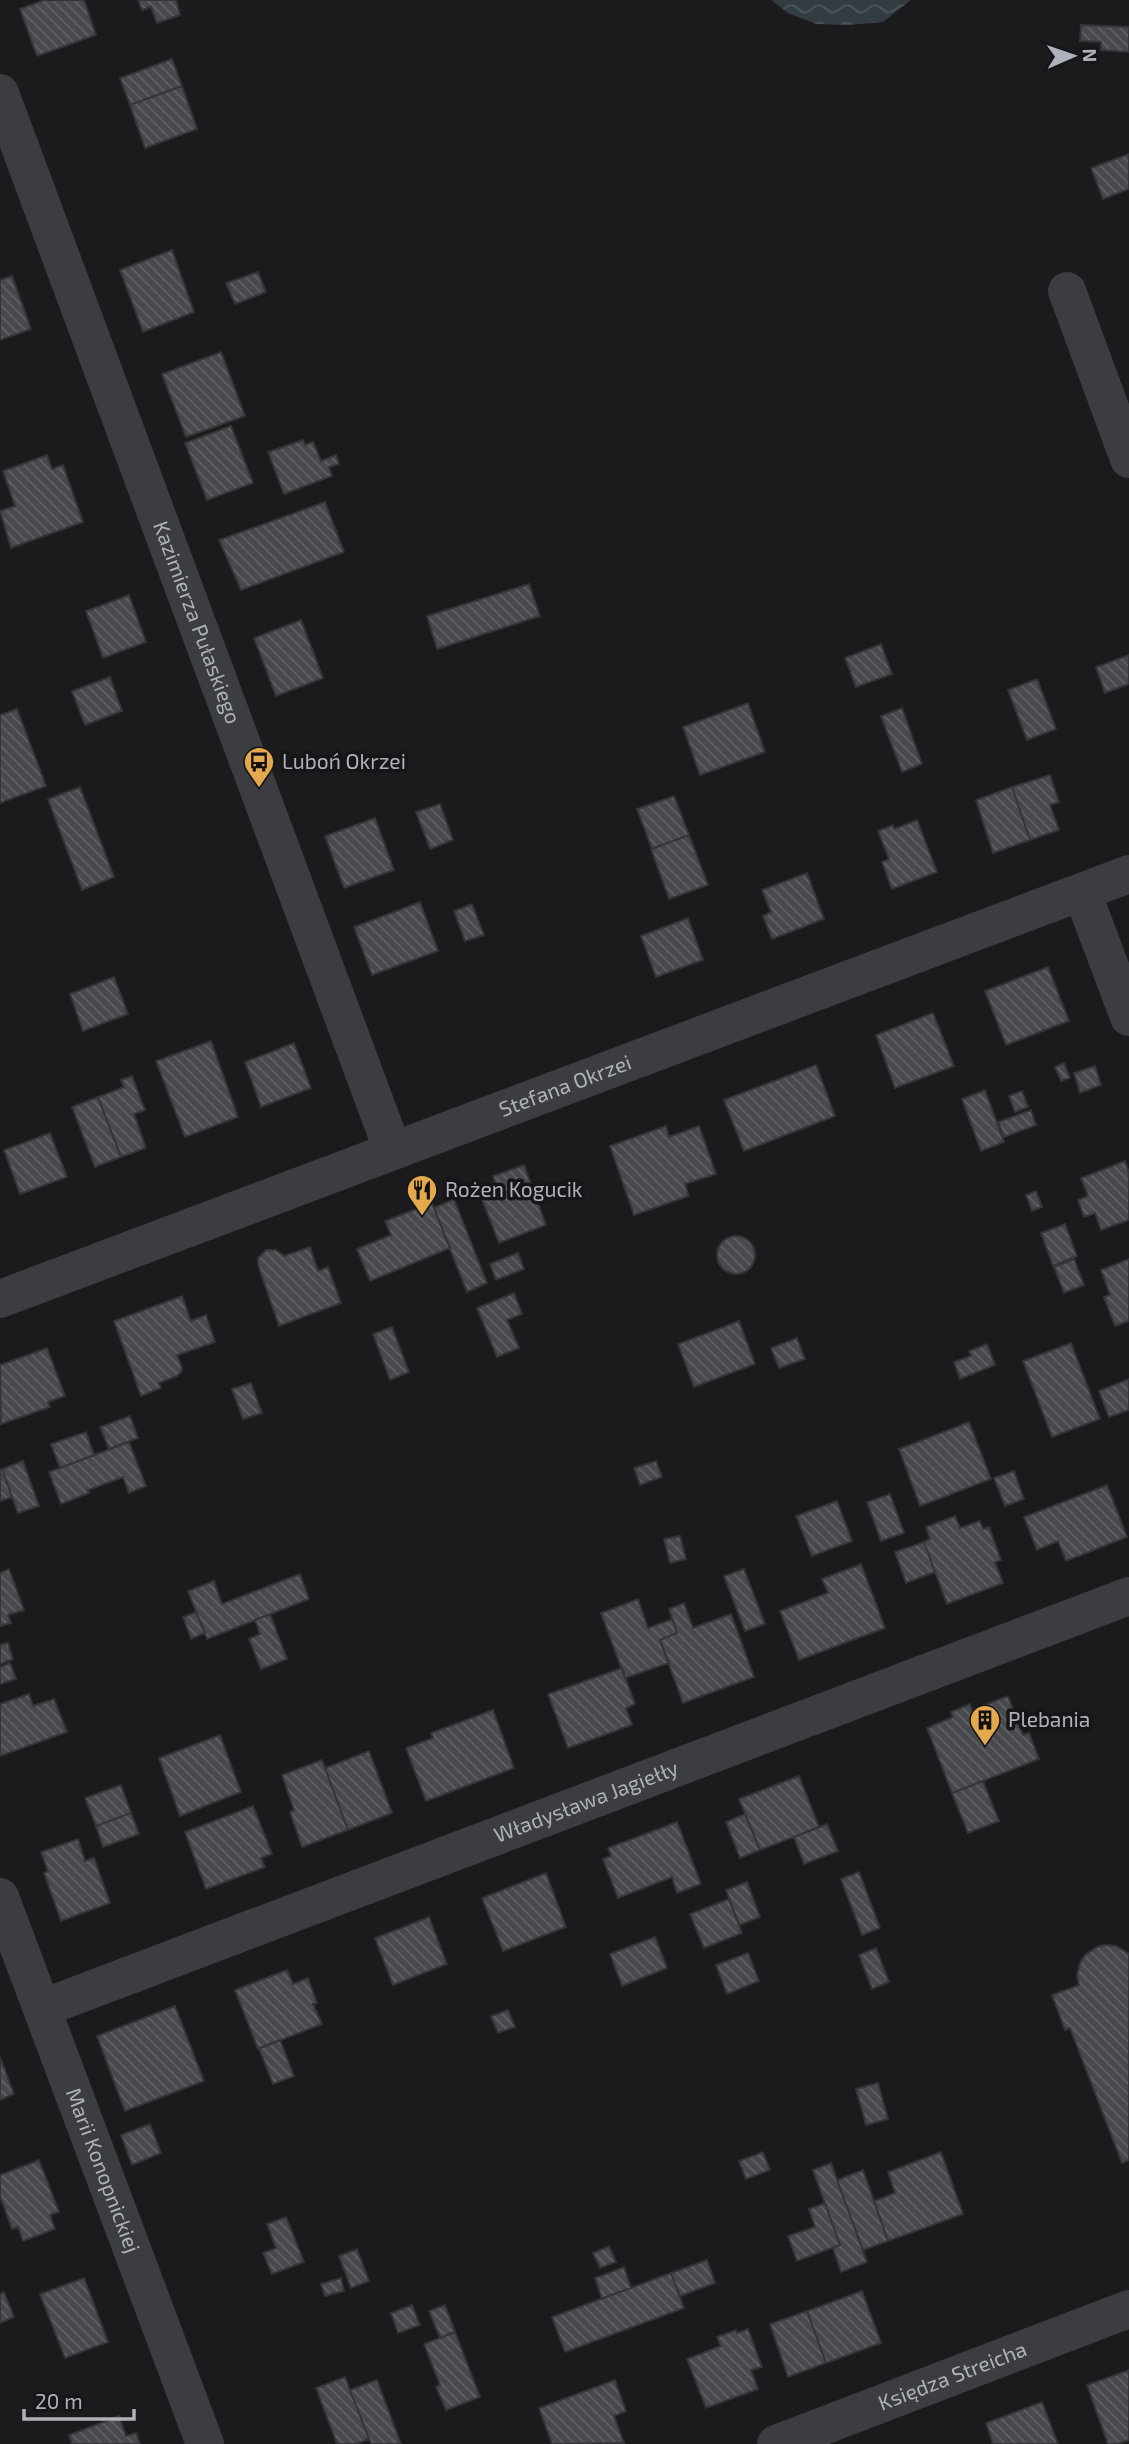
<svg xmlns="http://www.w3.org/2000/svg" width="1129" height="2444" font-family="'Exo 2',sans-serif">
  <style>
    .water { fill: url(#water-waves) }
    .building { fill: url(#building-back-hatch); stroke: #353539; stroke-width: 2 }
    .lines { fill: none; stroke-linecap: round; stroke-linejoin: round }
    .minor { stroke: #3c3d41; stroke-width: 38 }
    .labels { text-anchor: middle; stroke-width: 7; stroke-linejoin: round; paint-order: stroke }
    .street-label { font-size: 21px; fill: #aeb3bb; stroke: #161618 }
    .poi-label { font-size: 21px; fill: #aeb3bb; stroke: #161618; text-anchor: start }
  </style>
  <defs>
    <pattern id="water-waves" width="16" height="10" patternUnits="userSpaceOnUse" patternTransform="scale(1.75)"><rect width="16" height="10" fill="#333c42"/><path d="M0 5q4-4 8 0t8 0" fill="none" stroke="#4e565b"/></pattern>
    <pattern id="building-back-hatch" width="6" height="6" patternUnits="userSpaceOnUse" patternTransform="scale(1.75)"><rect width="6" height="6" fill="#48494d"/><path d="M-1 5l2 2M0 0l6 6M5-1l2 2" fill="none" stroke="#606165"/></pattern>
  </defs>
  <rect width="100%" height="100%" fill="#1b1b1d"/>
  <path class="water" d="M771,0H911L883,22L848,25L816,24L788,13Z"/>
  <path class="building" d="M44,0H84L96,35L37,56L20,9Z
    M138,0H176L180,15L157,23L151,7L142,10Z
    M1081,25L1129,27V52L1101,50V42L1080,41Z
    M172,59L182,86L130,105L120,78Z
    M182,86L197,129L145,148L130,105Z
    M1129,154V189L1103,199L1091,168Z
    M172,250L194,312L143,332L120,270Z
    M258,272L266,292L235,304L226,283Z
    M12,276L31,329L0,340V280Z
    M221,352L245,416L186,437L162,374Z
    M231,426L253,483L207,500L185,443Z
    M303,440L305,445L313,442L321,461L336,455L339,464L329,467L332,476L284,494L268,452Z
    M47,455L52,469L63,465L83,522L11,548L0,511L15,506L3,471Z
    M325,502L344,552L241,590L219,540Z
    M529,584L540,616L437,649L427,616Z
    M129,595L146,642L103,658L86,611Z
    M301,620L323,678L276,696L254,638Z
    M881,644L892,674L856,687L845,658Z
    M1129,655V684L1105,693L1096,667Z
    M110,677L122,711L85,725L72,691Z
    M1037,679L1056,729L1027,740L1008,690Z
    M748,703L765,752L700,775L683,727Z
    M902,708L922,764L902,772L881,716Z
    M17,709L46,786L0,803V715Z
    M1050,775L1059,802L1050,805L1059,830L1030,840L1012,787Z
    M80,787L114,877L82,890L48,799Z
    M1012,787L1030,840L993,853L976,800Z
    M674,796L689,835L652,849L637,809Z
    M440,804L453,840L430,849L416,812Z
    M375,818L394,870L344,888L325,836Z
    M917,820L937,872L892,889L882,862L889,859L878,831L893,825L894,829Z
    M689,835L708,885L669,899L651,849Z
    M807,873L824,919L772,939L763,916L771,912L762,890Z
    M420,902L438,951L372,975L354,927Z
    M472,904L484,935L465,941L454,911Z
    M688,918L703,960L656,977L641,936Z
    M1048,967L1069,1021L1006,1045L985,991Z
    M114,977L128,1014L83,1031L70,994Z
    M933,1013L954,1066L895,1088L876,1035Z
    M211,1041L238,1117L185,1137L156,1061Z
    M294,1043L311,1088L261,1107L245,1062Z
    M1064,1063L1070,1078L1061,1081L1055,1067Z
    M816,1065L835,1116L744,1151L724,1100Z
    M1095,1066L1101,1085L1080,1093L1074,1073Z
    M132,1076L145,1110L134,1114L146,1148L121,1157L98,1097L124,1087L121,1080Z
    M985,1090L1004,1142L981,1151L962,1099Z
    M1022,1091L1028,1107L1015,1112L1009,1096Z
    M98,1097L121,1157L95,1167L72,1107Z
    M1031,1110L1036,1125L1004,1137L998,1122Z
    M666,1126L669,1137L699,1126L716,1174L685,1184L689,1196L634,1215L610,1146Z
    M50,1133L67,1177L20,1194L4,1150Z
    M1125,1161L1129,1173V1220L1101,1230L1095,1213L1084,1217L1078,1200L1088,1196L1081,1178Z
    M524,1165L546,1225L499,1243L478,1189L495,1182L493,1176Z
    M1036,1191L1042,1207L1032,1211L1026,1195Z
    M454,1199L487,1283L467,1292L434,1208Z
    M432,1203L450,1248L370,1281L357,1249L391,1235L385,1221Z
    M1065,1224L1077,1256L1053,1266L1041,1233Z
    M717 1255a19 19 0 1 1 38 0a19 19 0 1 1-38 0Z
    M310,1247L318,1271L328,1267L341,1303L279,1326L258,1265V1258L266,1250H276L284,1256Z
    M518,1253L524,1269L496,1280L490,1264Z
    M1074,1259L1084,1285L1064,1293L1054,1267Z
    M1129,1259V1321L1115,1326L1104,1297L1110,1295L1101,1270Z
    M514,1293L522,1314L507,1320L519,1348L497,1357L477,1308Z
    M182,1296L191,1321L206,1315L215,1342L177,1355L182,1368L181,1372L177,1376L159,1383L161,1388L141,1396L114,1321Z
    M739,1321L755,1364L694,1387L678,1344Z
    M392,1327L409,1372L390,1380L373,1334Z
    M797,1338L805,1359L779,1368L771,1348Z
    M1071,1343L1100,1419L1052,1437L1023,1361Z
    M987,1344L995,1365L960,1379L954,1362L971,1356L969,1351Z
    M47,1348L65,1396L48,1402L50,1407L1,1424L0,1365Z
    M1129,1379V1410L1109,1417L1099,1391Z
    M251,1383L262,1413L243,1419L232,1389Z
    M130,1416L138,1438L109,1449L100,1427Z
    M969,1422L991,1479L920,1506L899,1449Z
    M86,1432L94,1455L60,1468L51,1444Z
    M129,1442L146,1486L129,1493L123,1477L88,1490L89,1493L61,1504L49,1472Z
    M23,1461L39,1506L18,1513L2,1469Z
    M656,1461L662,1477L640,1485L634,1468Z
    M2,1469L12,1497L0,1501V1470Z
    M1014,1471L1024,1499L1005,1506L994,1478Z
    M1107,1485L1127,1537L1066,1561L1058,1541L1037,1550L1024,1517Z
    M890,1494L904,1533L881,1541L867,1502Z
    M837,1501L852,1541L812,1556L796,1516Z
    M955,1516L960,1528L980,1521L983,1529L989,1527L1001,1560L995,1562L1003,1583L947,1604L924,1542L930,1539L926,1527Z
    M680,1536L686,1559L670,1563L664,1539Z
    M924,1542L935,1572L906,1583L895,1552Z
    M861,1564L885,1628L799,1660L780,1611L828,1593L822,1579Z
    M9,1569L24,1610L8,1615L11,1623L0,1626V1573Z
    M744,1569L765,1624L745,1631L724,1576Z
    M300,1574L309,1599L207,1639L188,1591L214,1581L222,1604Z
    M638,1599L648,1628L673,1619L677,1633L660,1640L669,1663L625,1678L601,1613Z
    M684,1603L693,1628L731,1614L754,1677L683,1703L660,1640L677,1633L669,1609Z
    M196,1612L205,1633L191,1639L183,1617Z
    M270,1614L287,1659L261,1669L249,1639L260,1634L255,1620Z
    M8,1643L13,1659L0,1664V1645Z
    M10,1663L16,1679L0,1684V1667Z
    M622,1668L635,1704L626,1708L632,1725L568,1748L548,1694Z
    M29,1694L33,1706L54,1699L67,1732L0,1756V1704Z
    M1008,1696L1023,1735L1029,1733L1039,1759L952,1793L927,1728L953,1717L951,1712L970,1704L972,1710Z
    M493,1710L514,1768L426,1801L406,1748L433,1738L431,1733Z
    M220,1735L241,1792L180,1816L159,1758Z
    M369,1751L392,1813L348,1830L325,1768Z
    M322,1760L348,1830L302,1847L290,1812L294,1810L282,1775Z
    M799,1776L819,1827L760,1850L739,1799Z
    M983,1781L999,1821L968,1833L952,1793Z
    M121,1785L131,1813L96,1826L85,1798Z
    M253,1806L272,1854L261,1858L265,1867L206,1889L185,1832Z
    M131,1813L139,1834L103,1847L96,1826Z
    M745,1814L760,1850L740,1858L726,1822Z
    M677,1822L701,1884L677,1893L672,1877L618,1898L603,1859L611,1856L608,1848Z
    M827,1824L838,1851L804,1864L794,1837Z
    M78,1839L85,1861L94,1858L110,1903L61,1921L44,1873L48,1871L41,1852Z
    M859,1872L880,1928L862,1935L841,1879Z
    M546,1873L566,1927L503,1951L482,1898Z
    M747,1882L760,1917L739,1925L726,1890Z
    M729,1899L742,1933L704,1948L690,1914Z
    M429,1917L447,1964L393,1985L375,1938Z
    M655,1937L667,1968L622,1986L610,1954Z
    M1105,1945L1116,1946L1129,1954V2160L1122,2163L1070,2028L1065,2030L1052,1995L1079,1985L1077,1975L1080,1963L1085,1955L1097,1947Z
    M876,1948L889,1982L872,1989L859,1955Z
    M748,1953L759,1981L727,1994L716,1965Z
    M287,1970L293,1984L308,1978L317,2003L313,2004L322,2024L258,2049L235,1990Z
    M175,2006L204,2081L125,2111L97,2036Z
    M508,2010L515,2027L498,2033L491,2016Z
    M280,2040L294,2076L273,2084L259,2048Z
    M0,2057L14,2094L0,2100Z
    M878,2083L888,2119L866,2125L856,2089Z
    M150,2124L161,2153L132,2165L121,2135Z
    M763,2152L770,2170L746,2179L739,2161Z
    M941,2152L963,2214L888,2241L874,2201L895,2193L888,2172Z
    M39,2160L59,2212L50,2215L55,2229L23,2241L18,2227L12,2229L0,2196V2175Z
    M831,2163L867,2262L841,2272L833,2248L840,2245L813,2170Z
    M863,2170L888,2241L863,2250L837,2180Z
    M825,2203L840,2245L797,2261L788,2236L815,2227L809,2209Z
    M286,2217L304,2262L272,2274L263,2253L276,2248L267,2224Z
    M609,2246L616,2262L600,2268L593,2253Z
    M357,2249L369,2281L351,2288L339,2256Z
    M707,2260L715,2283L680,2296L671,2273Z
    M624,2267L631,2288L602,2299L595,2278Z
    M671,2273L684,2308L565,2352L552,2317Z
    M84,2278L108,2342L65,2358L40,2294Z
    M341,2278L344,2291L325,2296L321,2284Z
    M862,2291L881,2343L826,2363L807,2311Z
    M4,2292L14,2317L0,2323V2294Z
    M412,2305L420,2325L398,2333L391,2313Z
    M445,2305L455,2332L440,2338L429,2311Z
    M807,2311L826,2363L788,2377L770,2324Z
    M748,2329L762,2367L751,2370L758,2389L706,2408L687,2359L721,2346L717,2337L736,2330L737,2333Z
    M455,2332L480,2397L446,2410L436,2387L440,2385L424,2344Z
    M1129,2370V2440L1117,2444H1108L1087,2385Z
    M345,2377L369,2439L356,2444H337L316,2388Z
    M377,2380L401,2444H371L350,2390Z
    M615,2380L626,2411L614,2416L624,2443L552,2444L539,2408Z
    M1042,2402L1058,2444H993L986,2423Z
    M119,2416L126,2436L136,2433L140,2444H72L69,2435Z"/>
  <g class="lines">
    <g class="minor">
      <path id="s1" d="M0,93L393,1151"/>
      <path d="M1067,291L1129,459"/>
      <path d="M1082,892L1129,1017"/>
      <path id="s2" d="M0,1299L1129,874"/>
      <path id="s3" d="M0,1897L205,2444"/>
      <path id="s4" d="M43,2008L1129,1596"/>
      <path id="s5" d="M776,2444L1129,2309"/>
    </g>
  </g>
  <defs>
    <g id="bus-pin" transform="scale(1.575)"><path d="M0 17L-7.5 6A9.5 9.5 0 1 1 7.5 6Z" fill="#e4a94c" stroke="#161618"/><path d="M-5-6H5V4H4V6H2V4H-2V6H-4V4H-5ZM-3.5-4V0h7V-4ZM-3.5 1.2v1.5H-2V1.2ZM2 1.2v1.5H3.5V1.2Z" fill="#111"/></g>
    <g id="restaurant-pin" transform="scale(1.575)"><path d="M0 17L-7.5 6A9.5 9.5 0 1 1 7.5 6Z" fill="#e4a94c" stroke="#161618"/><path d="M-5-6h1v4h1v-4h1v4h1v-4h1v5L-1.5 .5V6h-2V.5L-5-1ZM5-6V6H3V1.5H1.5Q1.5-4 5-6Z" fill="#111"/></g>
    <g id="building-pin" transform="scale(1.575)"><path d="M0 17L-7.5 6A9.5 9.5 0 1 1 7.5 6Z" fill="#e4a94c" stroke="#161618"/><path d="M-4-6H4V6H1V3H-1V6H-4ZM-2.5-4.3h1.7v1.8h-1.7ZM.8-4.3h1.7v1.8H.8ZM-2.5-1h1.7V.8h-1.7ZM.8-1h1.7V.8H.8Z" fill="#111"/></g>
  </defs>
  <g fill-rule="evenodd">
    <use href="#bus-pin" x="259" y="762"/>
    <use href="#restaurant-pin" x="422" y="1190"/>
    <use href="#building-pin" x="985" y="1720"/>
  </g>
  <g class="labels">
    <g class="street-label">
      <text dy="7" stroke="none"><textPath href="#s1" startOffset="565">Kazimierza Pułaskiego</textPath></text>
      <text dy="7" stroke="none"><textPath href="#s2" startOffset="604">Stefana Okrzei</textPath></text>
      <text dy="7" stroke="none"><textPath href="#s4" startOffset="581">Władysława Jagiełły</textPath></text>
      <text dy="7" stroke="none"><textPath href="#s3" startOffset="292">Marii Konopnickiej</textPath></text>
      <text dy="7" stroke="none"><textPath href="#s5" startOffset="189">Księdza Streicha</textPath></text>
    </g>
    <g class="poi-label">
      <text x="282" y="769">Luboń Okrzei</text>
      <text x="445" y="1197">Rożen Kogucik</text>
      <text x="1008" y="1727">Plebania</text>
    </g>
  </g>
  <g transform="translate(1073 56) rotate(88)" stroke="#161618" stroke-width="5" paint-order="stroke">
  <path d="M0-5L12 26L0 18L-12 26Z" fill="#aeb3bb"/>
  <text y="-10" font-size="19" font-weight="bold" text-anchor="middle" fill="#aeb3bb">N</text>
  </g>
  <path d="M24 2409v10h110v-10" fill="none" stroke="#aeb3bb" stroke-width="3.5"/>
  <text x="35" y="2409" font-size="21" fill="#aeb3bb" stroke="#161618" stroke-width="5" paint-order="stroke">20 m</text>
</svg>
